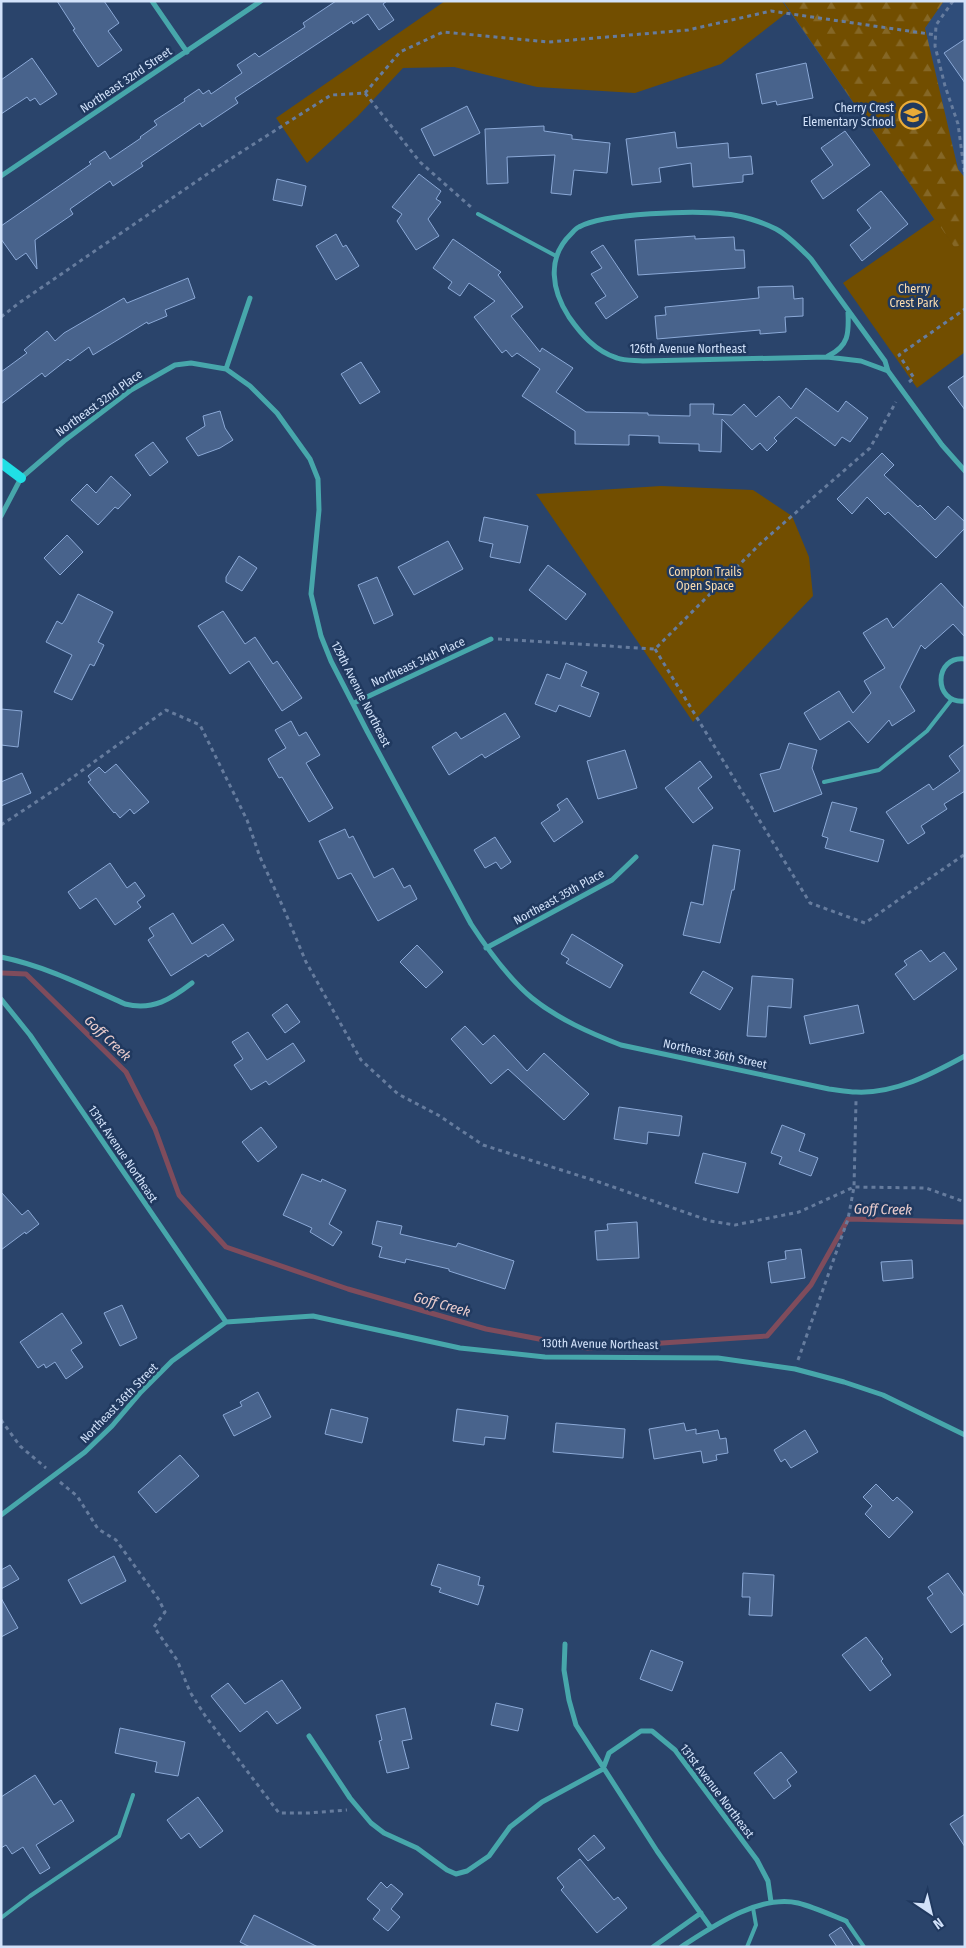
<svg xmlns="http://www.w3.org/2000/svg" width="966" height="1948" font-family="'Fira Sans Condensed',sans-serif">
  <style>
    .built { fill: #2f4d7a }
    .forest { fill: url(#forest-firs) }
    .park { fill: #724e00 }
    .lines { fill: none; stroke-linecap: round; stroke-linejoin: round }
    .stream { stroke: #7f4c5c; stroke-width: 5 }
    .building { fill: #48638c; stroke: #8ba9d7 }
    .path { stroke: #667c9e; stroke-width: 3; stroke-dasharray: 4 4; stroke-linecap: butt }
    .lane { stroke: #47a7ab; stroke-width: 4 }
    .street { stroke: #47a7ab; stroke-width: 5 }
    .secondary { stroke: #20dfe5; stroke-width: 10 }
    .labels { text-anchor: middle; stroke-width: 5; stroke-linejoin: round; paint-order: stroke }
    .street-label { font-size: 12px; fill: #d2e2fa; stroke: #20395f }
    .poi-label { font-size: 12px; fill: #d2e2fa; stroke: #20395f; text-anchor: end }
    .park-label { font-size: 12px; fill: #fbddaf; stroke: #20395f }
    .water-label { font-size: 14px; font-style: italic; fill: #ebcdcd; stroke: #20395f }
  </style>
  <defs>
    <pattern id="forest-firs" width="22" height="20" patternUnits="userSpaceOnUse" patternTransform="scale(1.25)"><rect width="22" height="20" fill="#724e00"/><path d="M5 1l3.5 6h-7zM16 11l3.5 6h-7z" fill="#856726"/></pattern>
  </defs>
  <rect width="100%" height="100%" fill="#2a446b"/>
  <path class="built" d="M782,1H965V242L955,249Z"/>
  <path class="forest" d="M783,1H944L925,28L958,169L965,178V242L955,249Z"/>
  <path class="park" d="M445,1H782L789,11L721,64L635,93L537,87L454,67L403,68L357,117L307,163L276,118Z
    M935,219L955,248L965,242V352L917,388L843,283Z
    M661,486L753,490L792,516L809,557L813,596L693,722L536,494Z"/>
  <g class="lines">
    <path class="stream" d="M2,973L26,974L126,1072L155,1129L179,1195L226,1247L348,1289L486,1329L587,1348L767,1336L811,1285L848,1219L965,1222"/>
  </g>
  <path class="building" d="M57,1H104L119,23L108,31L122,50L98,67L73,30L75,29Z
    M336,1H387L383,4L394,20L379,30L368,14L353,24L352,21L235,98L238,103L202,127L200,123L141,163L143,166L113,186L110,181L70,209L73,214L35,240L37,269L26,253L16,260L1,239V226L91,164L89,162L105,151L110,159L141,138L140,137L157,125L154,121L185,101L184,99L199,89L203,94L209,90L211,94L242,73L237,65L255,53L259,57L305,27L303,23Z
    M965,39V83L944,53Z
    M32,58L57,94L40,105L35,98L30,101L27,97L1,114V80Z
    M806,63L813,98L777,105L776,101L762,104L756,74Z
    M467,106L480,133L434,156L421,129Z
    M544,126V131L572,135V139L610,143L607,173L574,170L571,195L551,193L555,155L507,157L508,183L487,184L485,129Z
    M845,131L870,165L823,199L811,181L833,165L821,148Z
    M675,132L677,148L728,143L729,158L751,156L753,174L743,175V182L693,187L691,163L659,168L661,182L632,185L626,139Z
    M419,174L441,191L436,199L441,202L428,219L439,236L416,250L397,221L402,214L392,207Z
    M277,179L306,186L302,206L273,200Z
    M881,191L908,224L862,261L850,245L871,228L857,210Z
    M336,234L343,247L346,245L359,266L336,280L316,246Z
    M695,236V239L734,237L735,250H744L745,268L638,275L635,240Z
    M453,239L501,272L498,275L523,307L511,316L540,352L542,348L573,368L556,392L586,412L648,413V415L690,416V404H714L713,414L732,415L744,404L756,417L779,396L791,409L806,388L838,412L846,401L868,418L850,442L842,437L835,446L796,417L774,438L777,441L767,451L760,443L752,450L722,419L721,452L699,451V444L659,443V436L629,435V445L575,444V431L522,396L540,369L517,353L512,357L506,350L502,353L474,317L495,301L469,283L460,296L448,288L452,282L433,268Z
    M603,245L638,297L606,319L595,303L606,296L591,274L602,268L591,252Z
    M188,278L195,298L165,310L167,316L148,324L147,322L93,355L89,347L70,361L68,359L45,377L42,373L1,404V372L27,353L24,350L47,331L55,341L64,333L124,298L127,303Z
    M793,286L794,299L803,298V316L785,317L786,332L760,334V330L657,339L655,316L666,315L665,307L759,298L758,287Z
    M361,362L380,392L360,404L341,374Z
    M965,375V410L948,387Z
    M220,411L225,428L233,440L220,448L198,456L186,438L205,426L203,416Z
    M153,442L168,462L150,476L135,455Z
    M882,453L894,465L884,475L918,507L920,505L935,520L948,506L965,522V528L936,558L888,512L885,515L867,497L852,514L837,499Z
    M111,476L131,495L118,509L115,507L98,525L71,500L87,484L96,493Z
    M484,517L528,526L520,563L490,557L493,544L479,541Z
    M67,535L83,552L60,575L44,558Z
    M448,541L463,569L414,595L398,567Z
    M239,556L257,568L242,591L226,582V577Z
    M548,565L586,594L566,620L529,590Z
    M377,577L393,615L374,624L358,585Z
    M941,583L965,609V637L953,624L925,649L921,645L900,687L915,711L892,726L889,720L868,743L849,721L820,740L804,713L839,691L853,713L871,693L864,681L885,668L863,633L887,618L893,628Z
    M78,594L113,612L98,642L104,645L94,666L90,664L72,700L54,692L72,655L46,642L57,621L62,624L65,620Z
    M223,611L245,644L255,637L273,664L277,661L302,698L282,711L249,661L230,674L198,626Z
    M566,663L587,672L581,686L599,693L590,717L559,705L556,712L535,704L547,674L560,679Z
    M1,709L22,711L18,747L1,745Z
    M505,713L520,737L485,758L482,754L449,775L432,747L456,732L461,739Z
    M291,721L299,736L306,732L320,755L306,763L333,808L309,822L282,777L279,778L268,759L286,748L275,730Z
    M789,743L817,750L812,768L822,794L774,812L760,774L780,769Z
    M965,744V791L944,804L947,809L921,826L925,833L908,844L886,812L929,784L933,790L960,771L949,756Z
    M625,750L637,788L598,799L587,761Z
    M700,761L712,777L698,788L713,808L693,823L665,788Z
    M116,764L149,802L134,814L130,809L120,818L115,812L114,813L88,782L91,780L88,776L99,767L105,773Z
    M22,773L31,793L1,806V782Z
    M567,798L583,822L554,842L541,823L560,810L557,805Z
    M832,802L857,808L850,831L884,840L878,862L825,848L828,838L822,836Z
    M345,829L349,838L353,836L374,878L393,868L404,888L410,885L417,899L378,921L351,873L338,879L319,841Z
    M495,837L511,862L501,869L496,862L485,868L474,850Z
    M713,845L740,850L734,890H732L720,943L683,935L691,902L703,905Z
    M110,863L127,888L135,882L145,896L137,902L141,907L115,925L96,898L80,909L68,892Z
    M173,913L192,944L223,924L234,940L208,957L206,954L171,976L148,940L154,936L149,928Z
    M572,934L623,965L610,988L566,963L569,959L561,954Z
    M417,945L443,972L426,988L400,962Z
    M921,950L930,962L944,952L957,969L914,1000L895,974L907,965L904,961Z
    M703,971L733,988L720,1010L690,993Z
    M752,976L793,979L791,1008L768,1006L766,1037L747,1036Z
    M287,1004L300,1022L285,1033L272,1015Z
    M858,1005L864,1033L810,1044L804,1016Z
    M465,1026L483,1045L494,1035L527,1071L544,1053L589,1094L564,1120L508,1069L491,1084L451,1039Z
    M248,1032L267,1060L293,1043L305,1061L269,1085L266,1081L251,1090L234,1065L243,1059L232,1042Z
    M619,1107L682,1116L679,1136L648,1132L647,1144L614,1139Z
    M782,1125L805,1134L799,1151L818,1158L811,1176L779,1164L782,1157L771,1153Z
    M261,1127L277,1147L258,1162L242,1142Z
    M703,1153L746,1163L738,1193L695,1183Z
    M302,1174L321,1182L322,1179L346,1190L329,1224L342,1232L333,1246L310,1232L312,1228L283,1215Z
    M1,1192L22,1215L28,1210L39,1224L26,1234L25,1232L1,1250Z
    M377,1221L402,1226L400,1234L456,1247L458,1243L514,1261L505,1289L449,1271V1269L406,1259L405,1263L379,1257L382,1247L372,1244Z
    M637,1222L639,1258L597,1260L595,1231L608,1230L607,1224Z
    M801,1249L805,1278L771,1283L768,1262L786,1259L785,1251Z
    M912,1260L913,1278L883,1281L881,1262Z
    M122,1305L137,1338L120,1346L104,1313Z
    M62,1313L82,1343L71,1350L83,1367L66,1379L55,1362L46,1368L44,1364L38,1368L20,1342Z
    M258,1392L271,1417L234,1436L223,1415L242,1406L240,1402Z
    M331,1409L368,1418L362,1443L325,1434Z
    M457,1409L508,1416L505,1439L485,1437L484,1445L453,1441Z
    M556,1423L625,1429L623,1458L553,1452Z
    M684,1423L686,1431L696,1429V1434L718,1430L720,1439L726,1438L728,1453L716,1455L717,1460L703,1463L701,1451L654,1459L649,1429Z
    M805,1430L818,1452L791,1468L785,1459L781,1462L774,1450Z
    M180,1455L199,1476L156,1513L138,1492Z
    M876,1484L893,1501L897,1497L913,1512L889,1538L865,1514L872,1506L863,1497Z
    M114,1556L126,1581L81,1604L68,1580Z
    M438,1564L480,1577L478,1585L484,1586L478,1605L439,1592L441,1588L431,1585Z
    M10,1565L19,1579L1,1589V1570Z
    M743,1573L774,1575L772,1616L749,1615L750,1597H742Z
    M948,1573L965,1597V1623L951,1633L927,1598L933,1594L928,1587Z
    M1,1598L18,1628L1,1637Z
    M866,1637L883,1659L881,1661L891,1675L870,1691L842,1655Z
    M651,1650L683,1662L672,1691L640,1679Z
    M282,1680L301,1708L277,1724L267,1711L240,1732L211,1696L228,1683L245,1704Z
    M496,1703L523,1709L518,1731L491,1725Z
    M405,1708L412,1739L402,1741L409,1768L387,1773L379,1741L382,1740L376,1715Z
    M120,1728L185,1742L178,1776L155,1772L157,1762L115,1753Z
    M781,1752L797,1772L787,1780L791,1786L774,1799L754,1773Z
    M35,1775L54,1805L61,1800L74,1821L36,1845L50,1868L40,1874L23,1847L12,1854L6,1845L1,1848V1797Z
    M198,1797L223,1831L200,1848L189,1833L181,1839L167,1820Z
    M965,1814V1847L950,1824Z
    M594,1835L605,1848L588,1861L578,1849Z
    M580,1859L614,1900L618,1897L627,1908L597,1933L561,1890L564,1887L557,1878Z
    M381,1882L387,1888L391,1884L403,1894L391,1909L400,1917L388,1931L373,1919L380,1910L367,1899Z
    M254,1915L318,1947H250L240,1942Z
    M841,1927L854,1947H837L829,1935Z"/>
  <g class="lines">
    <path class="path" d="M953,1L936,25L935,46L945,86L958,124L965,176
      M365,93L400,52L443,32L549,42L688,30L771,11L936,35
      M1,317L19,303L216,168L331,95L365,93L420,162L472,208
      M909,382L914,378L899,355L965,309
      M498,639L655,649L762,542L870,448L896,402
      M655,649L810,903L865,923L965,854
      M1,825L62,785L166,710L200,725L247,820L260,857L283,907L306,962L361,1060L398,1094L438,1115L483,1145L599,1182L710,1221L735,1225L799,1212L854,1187L926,1188L965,1202
      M798,1360L848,1219L854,1187L856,1101
      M1,1420L20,1446L46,1468
      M60,1482L77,1496L98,1529L116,1540L159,1600L165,1612L154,1627L177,1660L190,1692L206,1717L279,1813H309L347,1810"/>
    <path class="lane" d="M478,214L556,256
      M824,782L879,770L927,731L952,699
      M1,1918L30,1896L119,1836L133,1795
      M846,1921L864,1947
      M747,1947L756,1925L753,1908"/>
    <path class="street" d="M152,1L187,52
      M1,176L261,1
      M828,356C849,346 849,333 848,312
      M226,369L250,386L277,413L310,459L318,479L319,510L311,594L321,636L331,661L367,731L471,924C488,950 508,978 532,998C558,1019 590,1033 621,1045L829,1089C838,1090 847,1092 856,1092C895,1094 932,1074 965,1056
      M888,371L861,361L827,357L643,361C635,360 625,361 617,358C595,351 581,334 569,317C552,291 546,258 571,234C573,232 576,228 579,227C603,213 697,210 725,214C741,215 762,222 776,229C789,236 800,248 811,259L885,361L888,371L942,445L965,471
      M1,516L21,478L64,441L131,390L175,365L191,363L226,369L250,298
      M965,659C934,655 932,704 965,701
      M354,703L491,639
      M486,948L612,880L636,857
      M1,957C45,966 85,986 125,1004C153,1011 171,999 192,983
      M1,999L30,1035L226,1322
      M226,1322L313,1316L460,1348L545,1357L718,1358L795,1369L844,1382L883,1395L965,1435
      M1,1515L85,1452L112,1426L141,1392L172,1361L226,1322
      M565,1644L564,1670L569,1700L576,1725L657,1851L711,1928
      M309,1736L350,1798L371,1823L384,1833L417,1848L447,1870L456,1874L467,1871L489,1856L510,1827L542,1802L603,1769L609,1753L641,1731H652L675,1750L757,1860L768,1881L771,1902
      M653,1947L701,1913
      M681,1947C712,1927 759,1894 798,1903C814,1907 831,1915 846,1921"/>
    <path class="secondary" d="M1,463L21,478"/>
  </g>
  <defs>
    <g id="school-ring" transform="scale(1.4375)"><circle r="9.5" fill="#20395f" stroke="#e9ab38" stroke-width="1.5"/><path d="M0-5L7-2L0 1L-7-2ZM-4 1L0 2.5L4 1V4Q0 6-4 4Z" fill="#e9ab38"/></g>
  </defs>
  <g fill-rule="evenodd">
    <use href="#school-ring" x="913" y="115"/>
  </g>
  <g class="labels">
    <g class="street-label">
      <text transform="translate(126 80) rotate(-34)" y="4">Northeast 32nd Street</text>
      <text x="688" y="353">126th Avenue Northeast</text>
      <text transform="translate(99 403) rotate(-36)" y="4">Northeast 32nd Place</text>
      <text transform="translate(418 662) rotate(-25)" y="4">Northeast 34th Place</text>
      <text transform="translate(361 694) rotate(63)" y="4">129th Avenue Northeast</text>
      <text transform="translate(559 897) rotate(-29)" y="4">Northeast 35th Place</text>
      <text transform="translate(715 1054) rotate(12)" y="4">Northeast 36th Street</text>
      <text transform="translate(123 1154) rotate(56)" y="4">131st Avenue Northeast</text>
      <text transform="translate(600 1344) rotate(1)" y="4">130th Avenue Northeast</text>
      <text transform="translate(119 1403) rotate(-46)" y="4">Northeast 36th Street</text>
      <text transform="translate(717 1791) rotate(53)" y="4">131st Avenue Northeast</text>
    </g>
    <g class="poi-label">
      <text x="894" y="112">Cherry Crest<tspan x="894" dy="14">Elementary School</tspan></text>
    </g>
    <g class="park-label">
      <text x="914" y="293">Cherry<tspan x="914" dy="14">Crest Park</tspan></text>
      <text x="705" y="576">Compton Trails<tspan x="705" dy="14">Open Space</tspan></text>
    </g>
    <g class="water-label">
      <text transform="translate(108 1038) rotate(44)" y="5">Goff Creek</text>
      <text transform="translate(883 1209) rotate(1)" y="5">Goff Creek</text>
      <text transform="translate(442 1304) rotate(16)" y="5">Goff Creek</text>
    </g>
  </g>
  <rect width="966" height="1948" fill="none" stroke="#d2e2fa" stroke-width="5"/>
  <g transform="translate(931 1913) rotate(145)" stroke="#20395f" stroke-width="4" paint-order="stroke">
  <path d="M0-4L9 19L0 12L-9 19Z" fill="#d2e2fa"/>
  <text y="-8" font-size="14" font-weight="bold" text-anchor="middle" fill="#d2e2fa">N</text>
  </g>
</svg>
